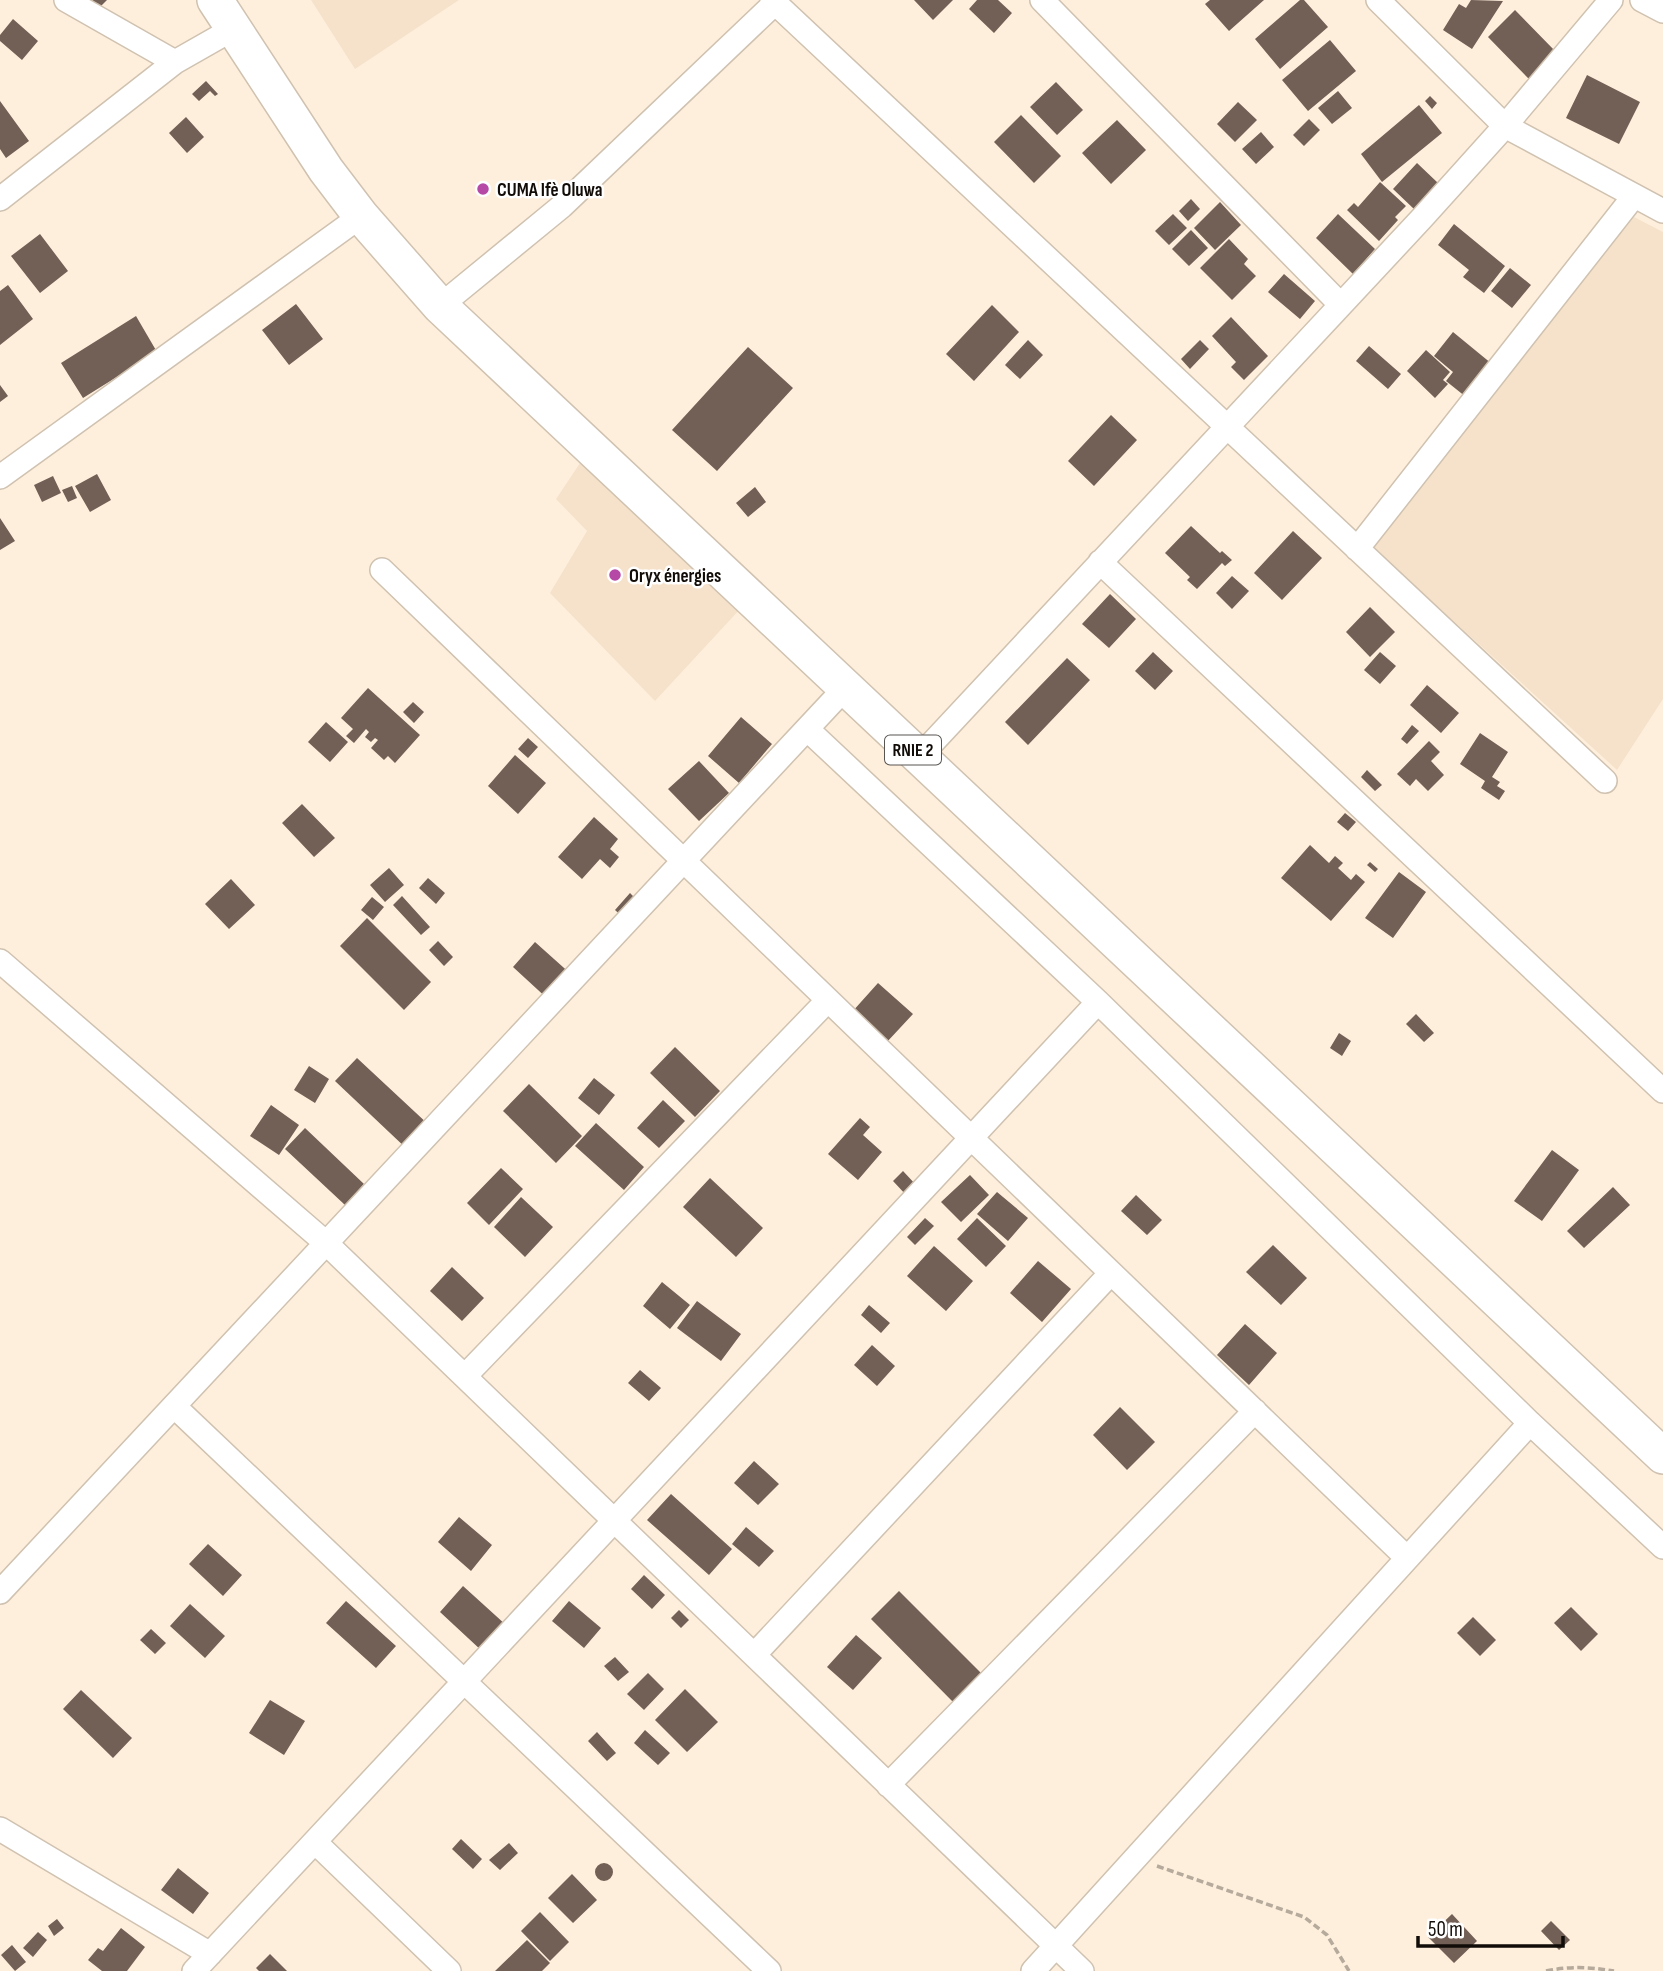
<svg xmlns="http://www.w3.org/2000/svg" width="1663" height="1971" font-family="'Sofia Sans Condensed',sans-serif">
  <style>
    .built { fill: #f6e2ca }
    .building { fill: #725f55 }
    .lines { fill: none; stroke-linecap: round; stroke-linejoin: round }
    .minor-casing { stroke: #d0c2b0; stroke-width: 26 }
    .primary-casing { stroke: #d0c2b0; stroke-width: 38 }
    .path { stroke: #b5aa9b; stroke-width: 3.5; stroke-dasharray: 7 3.5; stroke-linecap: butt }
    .minor { stroke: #fff; stroke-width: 23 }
    .primary { stroke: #fff; stroke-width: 35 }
    .poi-dot { fill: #b648a6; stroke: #fff; stroke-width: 2.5 }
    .labels { text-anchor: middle; stroke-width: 5; stroke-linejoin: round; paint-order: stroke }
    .shield { fill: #fff; stroke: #585551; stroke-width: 2 }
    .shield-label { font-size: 18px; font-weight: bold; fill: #110c07 }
    .poi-label { font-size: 19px; font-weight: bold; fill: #110c07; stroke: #fff; text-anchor: start }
  </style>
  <rect width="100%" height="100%" fill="#feefdd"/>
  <path class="built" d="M311,0H459L355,69Z
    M1634,217L1663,232V699L1617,770L1370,545Z
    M584,457L742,607L655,701L550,593L587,531L556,499Z"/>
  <path class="building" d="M92,0H107L99,8Z
    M914,0H953L933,20Z
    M977,0H998L1012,13L994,33L969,9Z
    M1210,0H1264L1229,31L1205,4Z
    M1300,0H1304L1328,27L1280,69L1255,39Z
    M1471,0L1503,1L1472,49L1443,30L1459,4L1466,8Z
    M1515,10L1556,52L1529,79L1488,37Z
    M13,19L38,41L22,60L0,41V35Z
    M1330,40L1356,71L1308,111L1282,80Z
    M1587,75L1640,102L1619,144L1566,118Z
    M206,81L218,94L215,96L210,91L199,101L192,94Z
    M1056,82L1083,110L1057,135L1030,107Z
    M1338,91L1352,108L1332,124L1318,108Z
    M1430,96L1437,103L1432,109L1425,101Z
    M0,101L29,141L6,158L0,149Z
    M1238,102L1257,120L1235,142L1217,124Z
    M1419,105L1442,133L1382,182L1361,154Z
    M1021,115L1061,156L1034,183L994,142Z
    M186,117L204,137L187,153L169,133Z
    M1309,119L1320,130L1304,146L1293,135Z
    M1117,120L1146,150L1111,184L1082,153Z
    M1261,132L1274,147L1256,164L1242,149Z
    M1417,163L1438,183L1414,209L1393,189Z
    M1380,182L1406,206L1395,217L1398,220L1379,241L1347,210L1354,203L1358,207Z
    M1191,199L1200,209L1188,221L1179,211Z
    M1220,202L1241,225L1215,250L1194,228Z
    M1173,214L1187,228L1169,245L1155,231Z
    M1338,214L1375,249L1353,274L1316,238Z
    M1454,224L1505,266L1484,293L1463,277L1469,270L1438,245Z
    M1191,230L1208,248L1189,266L1172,249Z
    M40,234L68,271L40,293L11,256Z
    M1229,239L1248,259L1244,264L1256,276L1232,300L1200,268Z
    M1510,268L1531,285L1512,308L1491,291Z
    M1284,274L1315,301L1300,319L1268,292Z
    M8,285L33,319L0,345V291Z
    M296,304L323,339L289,365L262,330Z
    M992,305L1019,332L974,381L946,354Z
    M136,316L157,352L83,398L61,363Z
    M1231,317L1268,356L1244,380L1231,367L1236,362L1212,336Z
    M1453,332L1492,364L1466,397L1446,381L1453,372L1434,356Z
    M1028,340L1043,355L1020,379L1005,365Z
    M1200,340L1209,349L1190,369L1181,359Z
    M1369,346L1401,374L1388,389L1356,361Z
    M748,347L793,388L717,471L672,430Z
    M1426,350L1450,372L1443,380L1448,384L1435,398L1407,371Z
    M0,385L8,396L0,402Z
    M1111,415L1137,440L1094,486L1068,461Z
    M97,474L111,500L90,512L75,486Z
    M53,476L61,493L42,502L34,485Z
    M72,486L77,498L68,502L62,490Z
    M755,487L766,502L748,517L736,503Z
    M0,518L15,541L0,550Z
    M1191,526L1220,553L1222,551L1232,560L1225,566L1222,563L1197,589L1187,580L1190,577L1165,553Z
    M1293,531L1322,558L1282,600L1254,573Z
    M1232,576L1249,591L1232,609L1216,593Z
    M1110,594L1136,619L1109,648L1082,624Z
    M1370,607L1395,632L1370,657L1346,632Z
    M1153,652L1173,671L1155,690L1135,671Z
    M1380,652L1396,666L1380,684L1364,670Z
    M1067,658L1090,680L1028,745L1005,722Z
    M1427,685L1459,713L1441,733L1410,705Z
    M368,688L420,735L395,763L388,756L384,760L371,748L378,740L375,738L371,742L365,737L369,732L366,729L354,743L346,736L353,729L341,718Z
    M413,702L424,712L414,723L403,712Z
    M741,717L772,744L739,783L708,756Z
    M326,722L348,742L330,762L308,742Z
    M1412,725L1419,731L1407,744L1401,739Z
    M1480,733L1508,752L1492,777L1500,782L1497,786L1505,791L1499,800L1481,788L1485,781L1460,764Z
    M528,738L538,747L528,758L518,749Z
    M1429,741L1440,752L1431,761L1444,775L1428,791L1416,779L1410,786L1397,774Z
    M515,755L546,783L518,814L488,786Z
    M699,761L729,793L699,821L668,789Z
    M1367,770L1382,785L1375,791L1361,777Z
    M302,804L335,838L314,857L282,823Z
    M1345,813L1356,822L1348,831L1337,822Z
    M594,817L618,839L610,849L619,857L610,868L600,859L582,879L558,857Z
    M1310,845L1329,863L1335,856L1343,863L1338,868L1351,880L1356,874L1365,882L1331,921L1281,878Z
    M1370,862L1378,869L1375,872L1367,865Z
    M389,868L404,885L385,902L370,885Z
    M1399,872L1426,892L1393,938L1365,918Z
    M428,878L445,893L436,904L419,888Z
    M231,879L255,905L229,929L205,904Z
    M630,893L641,904L627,921L615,910Z
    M402,896L430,927L421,935L393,905Z
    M372,897L384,907L373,920L361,910Z
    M367,918L431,982L404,1010L340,946Z
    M438,941L453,957L444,966L429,950Z
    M535,942L573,976L550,1001L513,967Z
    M878,983L913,1014L886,1043L852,1012Z
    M1416,1014L1434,1033L1424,1042L1406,1024Z
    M1339,1033L1351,1041L1342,1056L1330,1048Z
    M675,1047L720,1091L695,1117L650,1073Z
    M357,1058L430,1126L408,1150L335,1081Z
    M309,1066L329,1079L315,1103L294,1090Z
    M594,1078L615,1095L599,1115L578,1098Z
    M529,1084L582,1136L556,1163L503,1111Z
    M663,1100L685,1121L659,1148L637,1128Z
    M271,1105L299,1125L279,1155L250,1136Z
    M860,1118L870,1127L863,1135L882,1152L858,1180L828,1154Z
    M596,1123L644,1167L624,1190L575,1146Z
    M305,1128L364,1184L345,1205L285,1149Z
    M1552,1150L1579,1170L1542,1221L1514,1201Z
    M501,1168L523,1189L489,1225L467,1203Z
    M903,1171L917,1186L907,1196L893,1181Z
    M970,1175L989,1195L961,1222L941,1202Z
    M710,1178L763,1228L736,1257L683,1207Z
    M1613,1187L1630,1205L1584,1248L1567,1231Z
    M997,1192L1028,1218L1008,1241L977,1214Z
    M1136,1195L1162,1220L1147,1235L1121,1211Z
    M521,1197L553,1227L525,1257L494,1227Z
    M925,1218L934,1226L915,1245L907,1237Z
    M977,1218L1006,1246L986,1267L957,1239Z
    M1273,1245L1307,1278L1281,1305L1246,1272Z
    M934,1246L973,1281L946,1311L907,1276Z
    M1038,1261L1071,1289L1042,1322L1010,1293Z
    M452,1267L484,1298L462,1321L430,1291Z
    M662,1282L690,1305L670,1329L643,1306Z
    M697,1301L741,1334L721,1361L677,1328Z
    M869,1305L890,1323L881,1333L861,1315Z
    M1245,1324L1277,1353L1249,1385L1217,1355Z
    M872,1345L895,1366L877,1386L854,1365Z
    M640,1370L661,1388L649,1401L628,1383Z
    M1120,1407L1155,1442L1127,1470L1093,1435Z
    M754,1461L779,1484L758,1505L734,1483Z
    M671,1494L732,1549L709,1575L647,1520Z
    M459,1517L492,1545L471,1571L438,1542Z
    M746,1527L774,1551L759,1567L732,1544Z
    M208,1544L242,1575L223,1596L189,1564Z
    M644,1575L665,1595L652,1609L631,1589Z
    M463,1586L506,1625L482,1651L440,1612Z
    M899,1591L983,1675L955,1704L871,1619Z
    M346,1601L396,1646L376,1668L326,1623Z
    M569,1601L601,1628L584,1648L552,1621Z
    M190,1604L225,1636L205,1658L170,1626Z
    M1571,1607L1598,1634L1581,1651L1554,1623Z
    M679,1610L689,1620L681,1628L671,1618Z
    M1473,1617L1496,1640L1480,1656L1457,1633Z
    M151,1629L166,1643L155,1654L140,1640Z
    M856,1635L882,1658L853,1690L827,1667Z
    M615,1657L629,1672L618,1681L604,1666Z
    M648,1673L664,1689L644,1710L627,1694Z
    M685,1689L718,1722L687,1752L655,1720Z
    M81,1690L132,1738L113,1758L63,1709Z
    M270,1700L305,1721L284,1755L249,1733Z
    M645,1730L670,1753L658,1765L634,1743Z
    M597,1732L616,1753L607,1761L588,1741Z
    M461,1839L482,1859L473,1869L452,1849Z
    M509,1843L518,1853L500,1870L489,1860Z
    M595 1872a9 9 0 1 1 18 0a9 9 0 1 1-18 0Z
    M178,1868L209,1893L193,1914L161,1890Z
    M572,1874L597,1900L573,1923L548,1898Z
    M540,1912L569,1942L550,1961L521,1931Z
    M1452,1914L1477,1941L1454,1963L1428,1937Z
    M57,1919L64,1928L54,1936L48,1926Z
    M1551,1921L1570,1940L1559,1950L1541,1931Z
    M121,1928L145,1947L127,1971H102L88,1960L98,1948L103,1951Z
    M38,1932L47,1940L33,1957L23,1948Z
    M527,1940L550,1963L542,1971H495Z
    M12,1945L26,1962L15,1971L1,1955Z
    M270,1954L287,1971H259L256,1968Z"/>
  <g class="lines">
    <g class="minor-casing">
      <path id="minor" d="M66,0L175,62
        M772,0L1605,781
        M1042,0L1340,304
        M1378,0L1505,126L1663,211
        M1642,0L1663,11
        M0,199L175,62L233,29
        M440,306L562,206L775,3
        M0,477L361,216
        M1357,549L1634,196
        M1100,562L1663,1091
        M382,570L1407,1558
        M807,729L1098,1002L1530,1423L1663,1547
        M920,756L1423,217L1505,126L1611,0
        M0,961L326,1243L1082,1971
        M465,1376L828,1000
        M174,1406L769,1971
        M0,1592L846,687
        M754,1655L1111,1273
        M888,1785L1255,1411
        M0,1829L210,1954
        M315,1842L449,1971
        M194,1971L1098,1002
        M1033,1971L1530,1423"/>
    </g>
    <g class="primary-casing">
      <path id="primary" d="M215,0L326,170L361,216L440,306L1663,1456"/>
    </g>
    <path class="path" d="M1157,1866L1304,1917L1327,1935L1349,1971
      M1546,1971C1570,1966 1590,1967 1614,1971"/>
    <use href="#minor" class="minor"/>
    <use href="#primary" class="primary"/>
  </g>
  <g class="poi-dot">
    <circle cx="483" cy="189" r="7"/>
    <circle cx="615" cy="575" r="7"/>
  </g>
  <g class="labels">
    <rect class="shield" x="885" y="735.5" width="56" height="29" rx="5"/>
    <g class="shield-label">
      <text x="913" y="756">RNIE 2</text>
    </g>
    <g class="poi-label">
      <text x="497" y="196">CUMA Ifè Oluwa</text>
      <text x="629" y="582">Oryx énergies</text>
    </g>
  </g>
  <path d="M1418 1936v10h145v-10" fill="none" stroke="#110c07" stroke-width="3.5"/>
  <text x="1428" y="1936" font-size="21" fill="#110c07" stroke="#ffffff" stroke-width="5" paint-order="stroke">50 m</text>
</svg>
